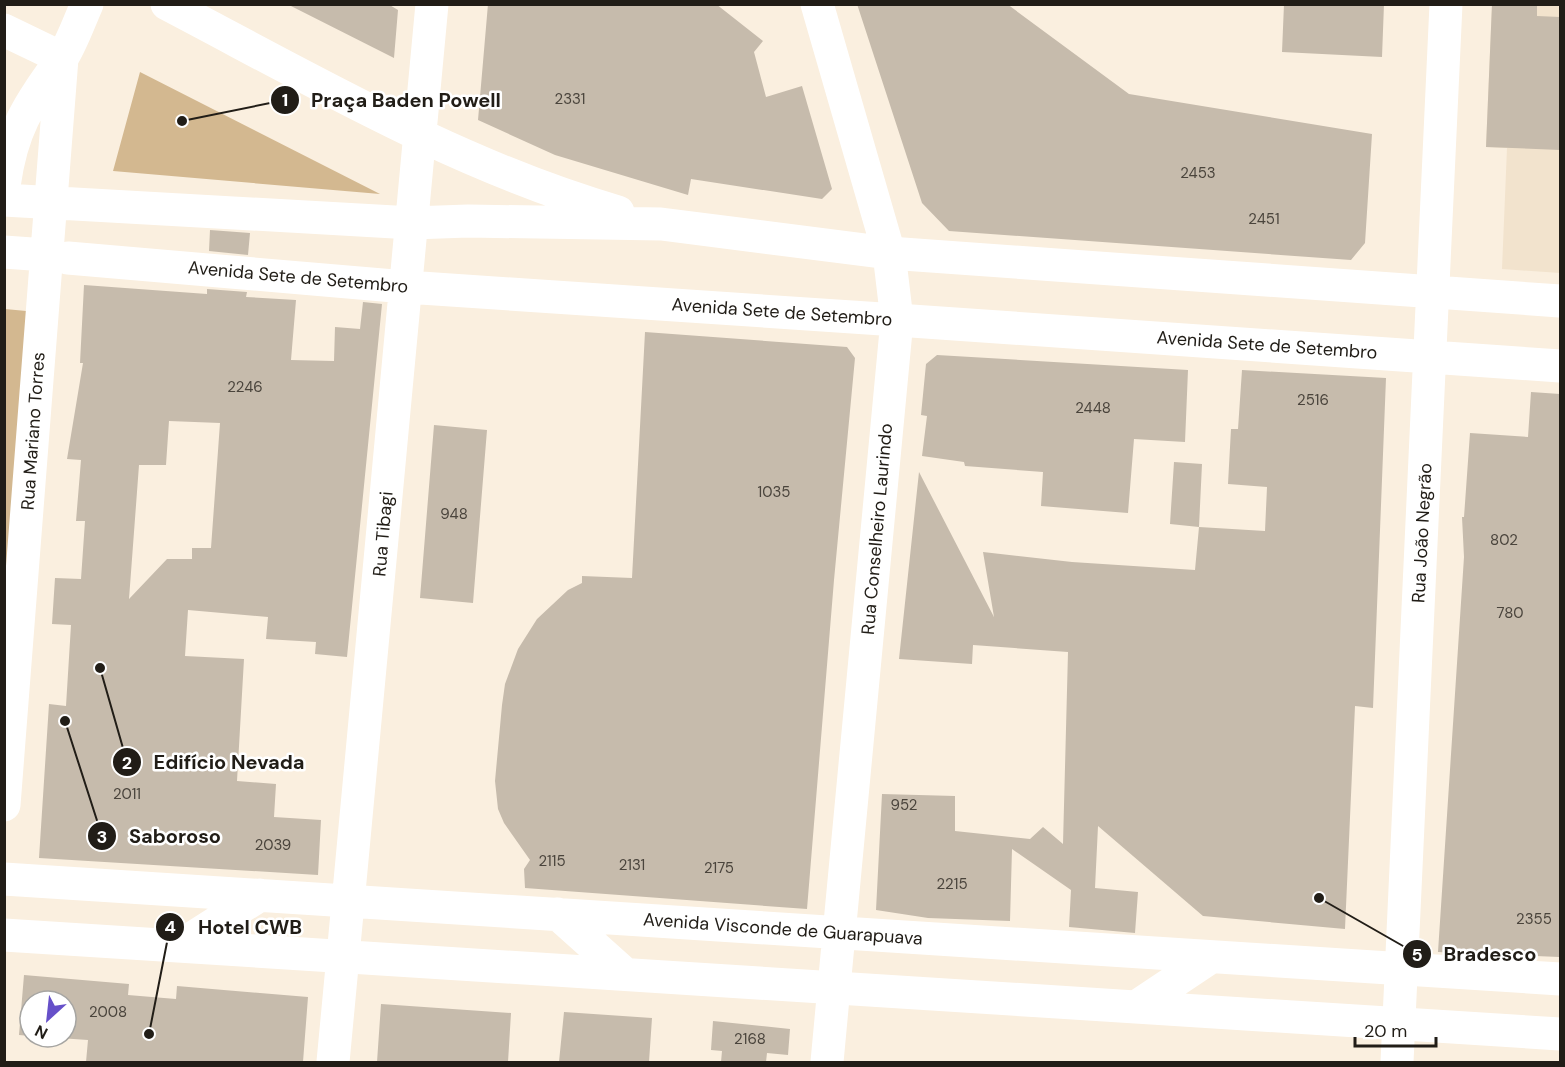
<svg xmlns="http://www.w3.org/2000/svg" width="1565" height="1067" font-family="'DM Sans',sans-serif">
  <style>
    .built { fill: #f2e3cd }
    .green { fill: #d3b890 }
    .building { fill: #c6bbac; fill-rule: evenodd }
    .lines { fill: none; stroke-linecap: round; stroke-linejoin: round }
    .secondary { stroke: #fff; stroke-width: 33 }
    .primary { stroke: #fff; stroke-width: 33 }
    .labels { text-anchor: middle; stroke-width: 5; stroke-linejoin: round; paint-order: stroke }
    .number-label { font-size: 15px; fill: #4a443c }
    .street-label { font-size: 18px; fill: #211d17; stroke: #fff }
    .leader { fill: none; stroke: #211d17; stroke-width: 2 }
    .callout-dot { fill: #211d17; stroke: #fff; stroke-width: 2 }
    .mark-label { font-size: 18px; text-anchor: middle; font-weight: bold; fill: #fff }
    .callout-label { font-size: 20px; text-anchor: middle; font-weight: bold; fill: #211d17; stroke: #fff; stroke-width: 5; stroke-linejoin: round; paint-order: stroke }
  </style>
  <rect width="100%" height="100%" fill="#faefdf"/>
  <path class="built" d="M1492,5H1560V273L1502,269L1507,148L1486,147Z"/>
  <path class="green" d="M140,72L380,194L113,171Z
    M5,309L37,312L5,727Z"/>
  <path class="building" d="M287,4H388L398,10L394,58Z
    M488,4H716L763,41L754,52L766,97L802,86L832,189L822,199L691,179L688,195L555,155L478,120Z
    M857,4H1007L1129,94L1372,134L1365,243L1351,260L949,231L922,203Z
    M1284,4H1384L1382,57L1282,52Z
    M1492,4H1537V16L1560,17V150L1486,147Z
    M210,230L250,233L248,255L209,251Z
    M84,285L207,294V289L247,292L246,297L296,300L291,360L334,361L335,327L360,329L363,302L382,304L347,657L315,654L316,642L266,639L268,617L188,610L185,656L244,659L237,781L276,784L274,817L321,820L318,875L39,858L49,704L66,706L71,625L52,624L55,578L81,579L85,521H76L81,460L67,459L83,363H80ZM169,421L220,423L211,548H192V559H167L129,599L139,465H166Z
    M645,332L847,347L855,358L834,580L807,909L525,888L524,869L530,860L504,823L498,809L495,781L502,705L505,684L518,649L537,619L568,590L582,583V576L632,578Z
    M937,355L1188,370L1185,442L1134,439L1128,513L1041,506L1043,472L965,466L964,462L922,456L927,416L921,415L926,364Z
    M1242,370L1386,378L1373,708L1355,706L1345,929L1203,916L1098,826L1095,888L1138,892L1135,933L1069,927L1071,890L1012,849L1010,921L928,918L876,910L882,794L955,796V831L1030,839L1043,827L1063,844L1068,652L973,645L972,664L899,659L919,472L994,617L983,552L1072,562L1195,570L1199,527L1265,531L1267,487L1228,484L1231,429H1238Z
    M1531,392L1560,394L1559,957L1438,952L1464,557L1462,517H1464L1470,433L1528,437Z
    M434,425L487,430L473,603L420,598Z
    M1174,462L1202,464L1199,527L1170,524Z
    M24,975L129,984L128,995L176,999L177,986L308,997L303,1062H86L88,1040L44,1037H66V1001H30V1036L19,1035Z
    M381,1004L511,1013L508,1062H377Z
    M564,1012L652,1018L649,1062H559Z
    M713,1021L790,1029L788,1055L767,1053L766,1062H721L722,1051L711,1050Z"/>
  <g class="lines">
    <path class="secondary" d="M889,253L1560,301
      M897,320L1560,366
      M333,1062L343,956
      M827,1062L834,987
      M1397,1062L1446,4"/>
    <path class="primary" d="M167,4C314,81 459,166 618,212
      M817,4L889,253L897,320L834,987
      M4,30L62,58
      M4,186C12,128 28,106 61,60C72,43 79,22 87,4
      M4,200L412,223L468,221L661,224L889,253
      M4,252L46,255
      M68,258L406,287L897,320
      M4,805L62,58
      M4,879L1560,979
      M558,914L625,974
      M4,935L1560,1034
      M180,946L260,895
      M343,956L432,4
      M1136,1007L1211,957"/>
  </g>
  <g class="labels">
    <g class="number-label">
      <text x="570" y="104">2331</text>
      <text x="1198" y="178">2453</text>
      <text x="1264" y="224">2451</text>
      <text x="245" y="392">2246</text>
      <text x="1313" y="405">2516</text>
      <text x="1093" y="413">2448</text>
      <text x="774" y="497">1035</text>
      <text x="454" y="519">948</text>
      <text x="1504" y="545">802</text>
      <text x="1510" y="618">780</text>
      <text x="127" y="799">2011</text>
      <text x="904" y="810">952</text>
      <text x="273" y="850">2039</text>
      <text x="552" y="866">2115</text>
      <text x="632" y="870">2131</text>
      <text x="719" y="873">2175</text>
      <text x="952" y="889">2215</text>
      <text x="1534" y="924">2355</text>
      <text x="108" y="1017">2008</text>
      <text x="750" y="1044">2168</text>
    </g>
    <g class="street-label">
      <text transform="translate(298 277) rotate(5)" y="6">Avenida Sete de Setembro</text>
      <text transform="translate(782 312) rotate(4)" y="6">Avenida Sete de Setembro</text>
      <text transform="translate(1267 345) rotate(4)" y="6">Avenida Sete de Setembro</text>
      <text transform="translate(33 431) rotate(-86)" y="6">Rua Mariano Torres</text>
      <text transform="translate(877 529) rotate(-85)" y="6">Rua Conselheiro Laurindo</text>
      <text transform="translate(1422 533) rotate(-87)" y="6">Rua João Negrão</text>
      <text transform="translate(383 534) rotate(-85)" y="6">Rua Tibagi</text>
      <text transform="translate(783 929) rotate(4)" y="6">Avenida Visconde de Guarapuava</text>
    </g>
  </g>
  <path class="leader" d="M182 121L285 100M100 668L127 762M65 721L102 836M149 1034L170 927M1319 898L1417 954"/>
  <g class="callout-dot">
    <circle cx="182" cy="121" r="6"/>
    <circle cx="100" cy="668" r="6"/>
    <circle cx="65" cy="721" r="6"/>
    <circle cx="149" cy="1034" r="6"/>
    <circle cx="1319" cy="898" r="6"/>
    <circle cx="285" cy="100" r="15"/>
    <circle cx="127" cy="762" r="15"/>
    <circle cx="102" cy="836" r="15"/>
    <circle cx="170" cy="927" r="15"/>
    <circle cx="1417" cy="954" r="15"/>
  </g>
  <g class="mark-label">
    <text x="285" y="106">1</text>
    <text x="127" y="769">2</text>
    <text x="102" y="843">3</text>
    <text x="170" y="933">4</text>
    <text x="1417" y="961">5</text>
  </g>
  <g class="callout-label">
    <text x="406" y="107">Praça Baden Powell</text>
    <text x="229" y="769">Edifício Nevada</text>
    <text x="175" y="843">Saboroso</text>
    <text x="250" y="934">Hotel CWB</text>
    <text x="1490" y="961">Bradesco</text>
  </g>
  <rect width="1565" height="1067" fill="none" stroke="#211d17" stroke-width="12"/>
  <g transform="translate(48 1019) rotate(207)"><circle r="28" fill="#ffffff" stroke="#a6a5a2" stroke-width="1.5"/>
  <path d="M0-4.5L10 22L0 15L-10 22Z" fill="#6650c9"/>
  <text y="-9" font-size="16" font-weight="bold" text-anchor="middle" fill="#211d17">N</text>
  </g>
  <path d="M1355 1037v9h81v-9" fill="none" stroke="#211d17" stroke-width="3"/>
  <text x="1364" y="1037" font-size="18" fill="#211d17" stroke="#ffffff" stroke-width="4.5" paint-order="stroke">20 m</text>
</svg>
